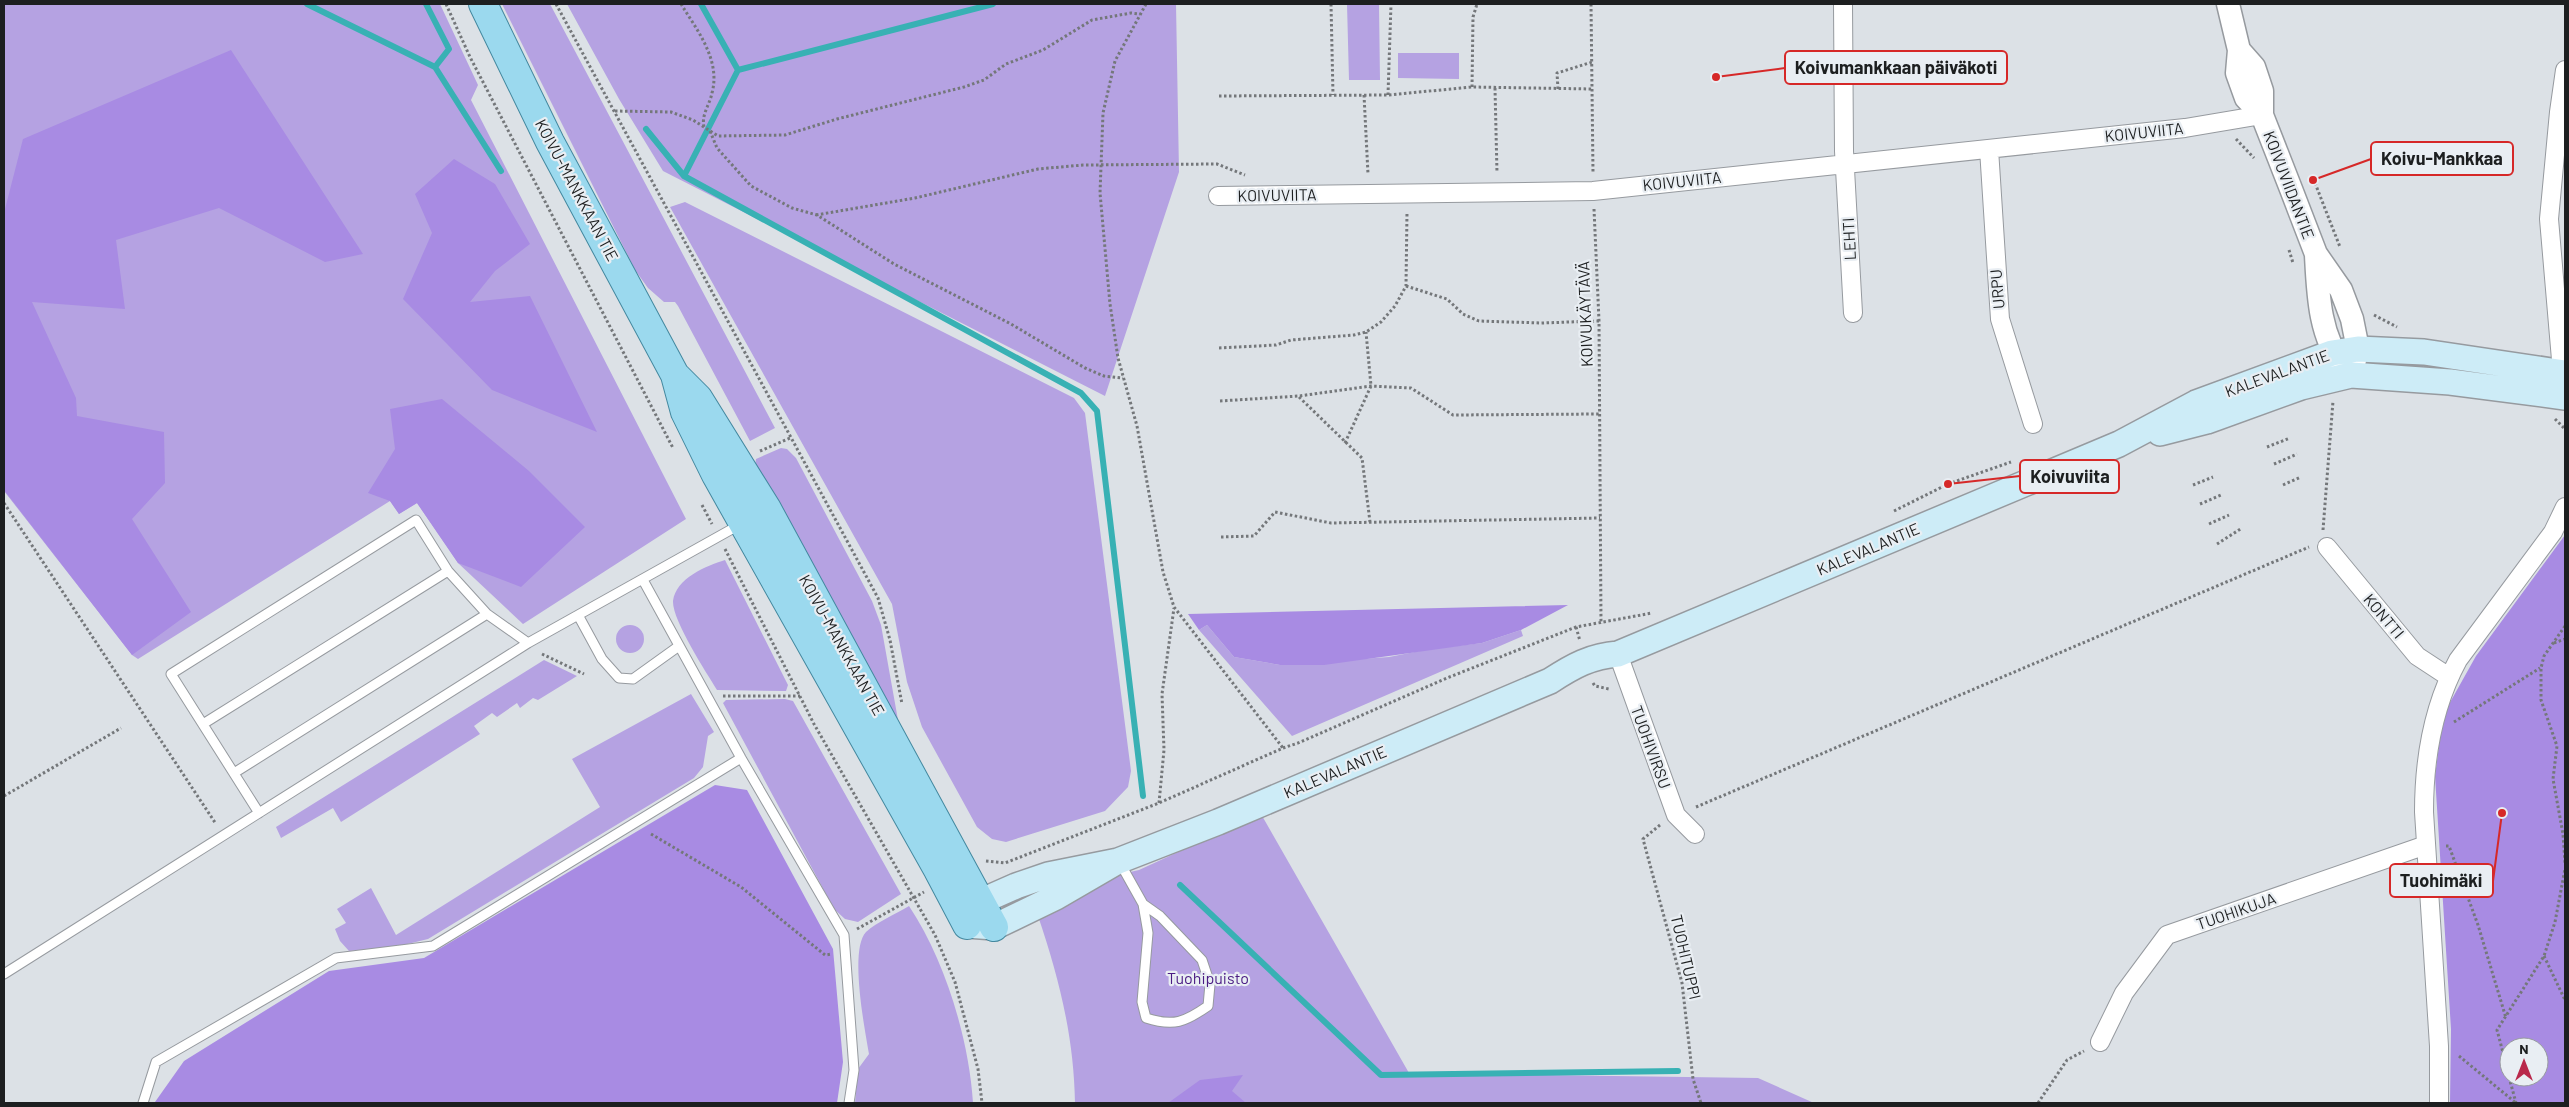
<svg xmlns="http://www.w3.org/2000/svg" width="2569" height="1107" font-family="Barlow,sans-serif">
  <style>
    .green { fill: #b5a2e2 }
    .forest { fill: #a88be3; fill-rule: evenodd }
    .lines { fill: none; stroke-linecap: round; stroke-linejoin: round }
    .stream { stroke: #38b1b4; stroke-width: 6 }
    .service-casing { stroke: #969a9f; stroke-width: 11 }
    .minor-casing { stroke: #969a9f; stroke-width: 20 }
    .tertiary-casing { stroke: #969a9f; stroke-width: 25 }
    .secondary-casing { stroke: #969a9f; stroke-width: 28 }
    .primary-casing { stroke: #43889f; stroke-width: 30 }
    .path { stroke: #74777a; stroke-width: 3; stroke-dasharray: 2.5 2.5; stroke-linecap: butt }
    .service { stroke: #fff; stroke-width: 9 }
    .minor { stroke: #fff; stroke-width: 18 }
    .tertiary { stroke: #fff; stroke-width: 22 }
    .secondary { stroke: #cdecf7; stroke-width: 25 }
    .primary { stroke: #9bd9ee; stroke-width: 28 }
    .labels { text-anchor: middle; stroke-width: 4.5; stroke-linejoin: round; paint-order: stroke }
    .street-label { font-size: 16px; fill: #1d1f20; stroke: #e9eef3 }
    .park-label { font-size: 16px; fill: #4a1b83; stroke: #e9eef3 }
    .leader { fill: none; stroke: #d62828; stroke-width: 2 }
    .callout-dot { fill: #d62828; stroke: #e9eef3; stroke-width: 2 }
    .callout { fill: #e9eef3; stroke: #d62828; stroke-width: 2 }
    .callout-label { font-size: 18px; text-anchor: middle; font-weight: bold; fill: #1d1f20 }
  </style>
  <rect width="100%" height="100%" fill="#dce1e6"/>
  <path class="green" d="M4,4H440L478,85L471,100L686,519L523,624L458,563L417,503L399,514L390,501L138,659L132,655L4,491Z
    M502,4H550L775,428L750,441L678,306L675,302H664L648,288L635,270Z
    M567,4H1176L1179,172L1105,396L663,171L619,99Z
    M1347,4H1379L1380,80H1349Z
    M1398,53H1459V79L1398,78Z
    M685,202L1074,398L1085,413L1131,771L1128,787L1105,811L1006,842L992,839L977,827L922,727L907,682L892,604L670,207Z
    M781,448L787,449L796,458L872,601L881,625L898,720L755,466L756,459Z
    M725,560L788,685L786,691L717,690C706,672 672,620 673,601C676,578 706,566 725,560Z
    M1207,625L1234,657L1280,665L1389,657L1430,649L1482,643L1521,630L1523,636L1292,736L1199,630Z
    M616 639a14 14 0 1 1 28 0a14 14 0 1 1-28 0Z
    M544,660L577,676L538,700L533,698L520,708L517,703L497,717L492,713L474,726L480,734L341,822L333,808L281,838L276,827Z
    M691,694L714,732L708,736L703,767L694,778L428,939L391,948L349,951L340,941L335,929L346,923L337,909L371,888L396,935L600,807L572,759Z
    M785,699L793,701L901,894L858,922L845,919L834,909L723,703L726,700Z
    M1261,814L1409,1073L1758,1078L1814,1103H1075C1074,1037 1059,978 1038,916L1117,875L1139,870Z
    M909,906C945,960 969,1039 973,1103H855L858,1069L869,1054C865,1030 849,950 866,932C877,922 896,914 909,906Z"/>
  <path class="forest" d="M231,50L363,254L325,262L219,208L116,240L125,309L32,302L76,398L77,416L164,432L165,483L132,519L191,612L132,655L4,490V213L23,139Z
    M454,159L495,184L530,244L495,271L470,302L530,296L597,432L492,390L403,299L432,233L415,194Z
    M442,399L529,471L585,527L521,587L458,563L417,503L399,514L390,501L368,493L395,449L390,409Z
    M2565,535V1103H2450L2451,1029L2435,776L2440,738L2448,706L2476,656ZM2509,1047H2539V1077H2509Z
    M1568,605L1521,630L1482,643L1324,665H1280L1234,657L1207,625L1199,630L1188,614Z
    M715,785L747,790L833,949L843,1062L837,1103L155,1102L184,1061L329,971L424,958Z
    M1243,1075L1232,1091L1246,1103H1168L1200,1080Z"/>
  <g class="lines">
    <path class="stream" d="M307,4L435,67L501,171
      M426,4L449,49L435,67
      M701,4L738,70
      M646,129L684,176L1081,393L1097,411L1143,796
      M684,176L738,70L993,4
      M1180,885L1381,1075L1678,1071"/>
    <g class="service-casing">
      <path id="service" d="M643,580L741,758L844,935L854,1070L849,1103
        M578,615L602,659L619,678L633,679L679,646
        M203,724L448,571
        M234,773L487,614
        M259,813L171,674L416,520L448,571L487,614L528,643
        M1120,863L1143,904L1160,916L1202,960L1210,984L1208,1006C1185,1022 1174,1027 1146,1018L1142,1002L1148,933L1143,904
        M4,974L528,643L741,524
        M143,1103L156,1062L336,958L433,946L741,758"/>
    </g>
    <g class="minor-casing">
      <path id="minor" d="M1843,4L1844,151L1853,313
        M1989,149L2000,319L2033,424
        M1218,196L1593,191L2185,128L2262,115
        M2563,383L2549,219L2559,112L2565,70
        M2327,547L2417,656L2449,677
        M1618,654L1676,815L1695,834
        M2100,1042L2124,993L2167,935L2426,845
        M2439,1103V1046L2424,812C2424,759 2432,708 2458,660L2553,532L2565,507"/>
    </g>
    <g class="tertiary-casing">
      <path id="tertiary" d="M2228,4L2239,50L2237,73L2246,98L2262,115
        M2239,50L2254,67L2262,91V115L2291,189L2316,254L2341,290L2352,319L2358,349L2353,367
        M2316,255C2318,293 2319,336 2344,367"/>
    </g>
    <g class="secondary-casing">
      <path id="secondary" d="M2160,433L2207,421L2301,387L2351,375L2450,382L2565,397
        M1118,861L1048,875L1016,886L982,901L967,925L994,927L1056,897L1118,861L1218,822L1550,681C1573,666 1591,656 1618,654L2119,444L2196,403L2332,353L2358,349L2424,352L2565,373"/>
    </g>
    <g class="primary-casing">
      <path id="primary" d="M483,4L550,142L675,375L685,412L716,475L938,870L967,925
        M677,377L698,398L767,509L994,927"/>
    </g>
    <path class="path" d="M446,4L470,57L673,448
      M556,4L878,598L890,640L902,704
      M681,4C697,30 721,60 712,93C710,104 701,115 704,127
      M1146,4L1115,61L1103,113L1100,193L1110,304L1118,358L1137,426L1163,572L1174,607L1283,748
      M1331,4L1333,95
      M1591,4L1593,173
      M1472,87L1473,17L1477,4
      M1495,88L1497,173
      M1558,89L1557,73L1592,62
      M1364,95L1368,174
      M1388,95L1391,4
      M1219,96L1388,95L1472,87L1593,89
      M615,111L671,112L693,120L718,136L785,135L837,119L964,87L984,80L1006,64L1043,50L1092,20L1131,13L1140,14
      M710,131L717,148L751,186L792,208L817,215L894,264L1011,324L1085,368L1104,376L1123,378
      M2236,139L2254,158
      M2315,183L2340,247
      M1594,209L1599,321L1601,624
      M816,215L915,198L1038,169L1083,165L1217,164L1245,175
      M2289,250L2293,263
      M1406,286L1447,299L1463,314L1479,321L1541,323L1599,321
      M2374,315L2397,327
      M1219,348L1276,345L1291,340L1354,335L1366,332L1381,322L1395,306L1406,286L1407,212
      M1299,397L1362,458L1370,522
      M1220,401L1299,396L1371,386L1411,388L1453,415L1599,414
      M2555,419L2565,429
      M1345,443L1371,386L1366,332
      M2267,447L2290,438
      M760,451L790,438
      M2274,464L2297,454
      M2193,485L2213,477
      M2283,485L2301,477
      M4,503L216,824
      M2200,504L2221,495
      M702,505L712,524
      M1894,511L1948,484L2011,462
      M2209,524L2229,515
      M2323,530L2333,401
      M1221,537L1254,536L1275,512L1331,523L1600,518
      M2217,544L2242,528
      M725,549L814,724L935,935L955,982L978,1069L982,1103
      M2565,626L2544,656L2541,668V700L2557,746L2553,779L2563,834L2565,863
      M1576,627L1580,641
      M2554,643L2565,639
      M542,654L584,674
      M1593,683L1595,686L1609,689
      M723,696H800
      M2454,722L2540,668
      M4,796L121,728
      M1159,803L1164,750L1162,694L1174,608
      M1696,807L2309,547
      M1660,825L1643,839L1682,983L1693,1079L1701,1103
      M651,834L741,887L825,955L832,954
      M2446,846H2449L2478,925L2506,1018
      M986,861L1005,863L1159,803L1283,748L1298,743L1447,678L1576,627L1652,613
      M857,929L924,892
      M2544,956L2565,1000
      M2459,1056L2516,1103
      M2509,1075L2497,1030L2544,956L2555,922L2565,869
      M2509,1077L2516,1103
      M2038,1103L2067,1060L2084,1051"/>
    <use href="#service" class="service"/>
    <use href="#minor" class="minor"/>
    <use href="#tertiary" class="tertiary"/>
    <use href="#secondary" class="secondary"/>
    <use href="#primary" class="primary"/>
  </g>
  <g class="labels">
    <g class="street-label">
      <text transform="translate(2144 132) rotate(-6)" y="6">KOIVUVIITA</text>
      <text transform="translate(1682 181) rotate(-6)" y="6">KOIVUVIITA</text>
      <text transform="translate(2289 185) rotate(69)" y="6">KOIVUVIIDANTIE</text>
      <text transform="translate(577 190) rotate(62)" y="6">KOIVU-MANKKAAN TIE</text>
      <text transform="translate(1277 195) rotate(-1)" y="6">KOIVUVIITA</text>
      <text transform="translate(1849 239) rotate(-93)" y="6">LEHTI</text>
      <text transform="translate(1997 289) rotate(-95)" y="6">URPU</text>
      <text transform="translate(1585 314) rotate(-92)" y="6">KOIVUKÄYTÄVÄ</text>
      <text transform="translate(2277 373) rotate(-20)" y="6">KALEVALANTIE</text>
      <text transform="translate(1868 549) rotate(-23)" y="6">KALEVALANTIE</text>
      <text transform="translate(2384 616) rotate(50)" y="6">KONTTI</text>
      <text transform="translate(842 645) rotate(61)" y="6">KOIVU-MANKKAAN TIE</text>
      <text transform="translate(1651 747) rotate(70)" y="6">TUOHIVIRSU</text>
      <text transform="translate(1335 772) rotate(-23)" y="6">KALEVALANTIE</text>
      <text transform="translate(2236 911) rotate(-19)" y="6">TUOHIKUJA</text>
      <text transform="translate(1686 957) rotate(77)" y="6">TUOHITUPPI</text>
    </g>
    <g class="park-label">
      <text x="1208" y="984">Tuohipuisto</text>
    </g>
  </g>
  <path class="leader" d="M1716 77L1785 68M2313 180L2371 159M1948 484L2020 476M2502 813L2493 881"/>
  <g class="callout-dot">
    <circle cx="1716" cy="77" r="5"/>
    <circle cx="2313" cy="180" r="5"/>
    <circle cx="1948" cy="484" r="5"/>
    <circle cx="2502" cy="813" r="5"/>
  </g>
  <g class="callout">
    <rect x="1785" y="51" width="222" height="33" rx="5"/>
    <rect x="2371" y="142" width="142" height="33" rx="5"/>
    <rect x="2020" y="460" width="99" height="33" rx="5"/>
    <rect x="2390" y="864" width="103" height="33" rx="5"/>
  </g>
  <g class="callout-label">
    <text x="1896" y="74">Koivumankkaan päiväkoti</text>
    <text x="2442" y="165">Koivu-Mankkaa</text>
    <text x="2070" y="483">Koivuviita</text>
    <text x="2441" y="887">Tuohimäki</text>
  </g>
  <rect width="2569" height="1107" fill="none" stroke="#1d1f20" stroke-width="10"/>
  <g transform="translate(2524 1062)"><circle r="24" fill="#e9eef3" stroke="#979b9f"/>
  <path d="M0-4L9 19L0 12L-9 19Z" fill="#b9284b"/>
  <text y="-8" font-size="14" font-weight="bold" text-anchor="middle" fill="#1d1f20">N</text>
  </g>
</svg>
